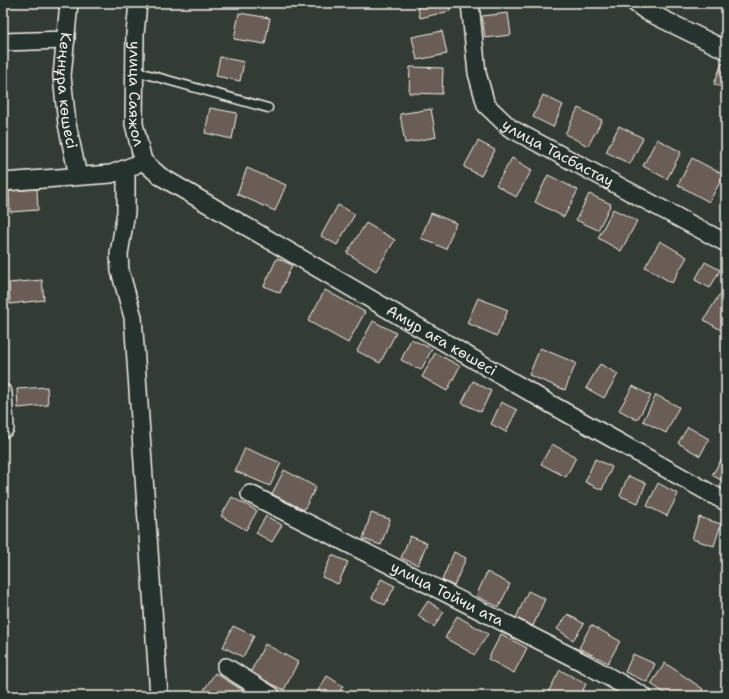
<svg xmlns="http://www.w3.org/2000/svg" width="729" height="699" font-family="'Shantell Sans',sans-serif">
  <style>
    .building { fill: #695d55; stroke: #f4f1e8 }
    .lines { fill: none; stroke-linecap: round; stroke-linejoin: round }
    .service-casing { stroke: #f4f1e8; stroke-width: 11 }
    .minor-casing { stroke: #f4f1e8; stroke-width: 20 }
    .service { stroke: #26332d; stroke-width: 8 }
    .minor { stroke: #26332d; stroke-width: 17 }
    .labels { text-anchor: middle; stroke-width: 3; stroke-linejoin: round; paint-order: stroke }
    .street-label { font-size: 15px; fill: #f4f1e8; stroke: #26332d }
  </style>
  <rect width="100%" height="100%" fill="#333b35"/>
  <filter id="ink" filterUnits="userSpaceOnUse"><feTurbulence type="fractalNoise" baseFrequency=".025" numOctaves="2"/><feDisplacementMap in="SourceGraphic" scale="8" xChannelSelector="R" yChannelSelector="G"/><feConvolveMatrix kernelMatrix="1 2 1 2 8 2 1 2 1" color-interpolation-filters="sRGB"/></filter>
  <g filter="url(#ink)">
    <path class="building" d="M417,3H449L450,11L420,18Z
      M239,13L270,18L265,44L234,39Z
      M508,13L511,35L485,38L482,16Z
      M442,31L447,54L417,60L412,37Z
      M220,57L244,62L240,81L216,76Z
      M722,63L726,65V89L714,84Z
      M410,67L443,68L442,94L409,93Z
      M543,95L563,105L553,127L533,117Z
      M210,108L237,113L232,139L205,133Z
      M578,108L602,120L588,146L565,134Z
      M431,109L436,137L405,143L400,114Z
      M619,126L643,138L630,164L606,152Z
      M657,139L681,152L667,179L643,166Z
      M478,141L495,150L481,176L464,167Z
      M512,158L532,170L516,197L496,185Z
      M692,158L724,175L709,202L678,185Z
      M247,168L286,185L275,211L237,194Z
      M548,175L578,190L564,217L535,202Z
      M37,189L38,210L10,212L9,191Z
      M589,194L611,204L598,230L576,220Z
      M338,205L355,214L337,245L321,236Z
      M613,209L637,221L621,251L598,238Z
      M431,213L456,223L446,249L421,238Z
      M366,223L395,240L376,271L347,253Z
      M660,241L687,257L672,283L645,267Z
      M277,258L292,265L280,293L264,286Z
      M705,262L720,270L710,288L695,280Z
      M42,280L44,300L10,304L9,283Z
      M325,290L365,312L348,343L308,321Z
      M719,295L726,299V333L704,320Z
      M478,298L508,310L497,336L467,323Z
      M373,321L396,333L380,363L357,351Z
      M411,339L432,349L421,370L401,360Z
      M540,348L576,363L565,390L529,375Z
      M435,353L460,366L447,391L422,377Z
      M600,364L618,374L604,398L586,388Z
      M473,381L491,391L481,412L462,403Z
      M633,386L651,396L637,420L619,410Z
      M47,387L48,405L18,408L17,389Z
      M656,395L679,407L666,433L643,421Z
      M501,402L517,410L506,432L491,424Z
      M688,427L709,439L700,456L678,443Z
      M552,444L576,457L566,477L541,464Z
      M245,448L281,463L270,486L235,471Z
      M726,452V483L712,475Z
      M595,459L612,467L602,490L585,482Z
      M284,470L316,487L304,510L272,494Z
      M628,476L646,483L638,503L620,496Z
      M658,483L678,494L667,516L647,506Z
      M232,497L257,511L246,530L221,516Z
      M371,513L390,519L381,545L363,539Z
      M266,516L282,525L272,542L256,533Z
      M699,517L721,524L714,546L692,539Z
      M410,536L427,543L418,565L401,558Z
      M454,552L466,558L454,586L442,580Z
      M332,555L348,562L338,584L322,577Z
      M487,572L510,584L499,607L476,596Z
      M381,579L395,586L385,605L372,598Z
      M528,591L545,599L533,626L516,618Z
      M428,601L444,612L434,627L418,616Z
      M568,614L584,624L573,640L557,629Z
      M457,616L488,634L475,655L445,638Z
      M591,625L620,641L608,663L579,648Z
      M233,626L254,636L243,657L223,647Z
      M501,634L527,648L514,673L488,659Z
      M265,644L298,662L284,690L250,673Z
      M633,654L655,664L647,682L625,672Z
      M665,663L703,689L698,696H669L651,684Z
      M560,670L586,684L580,696H551L547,694Z
      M215,673L252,696H214L204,690Z
      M327,676L343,686L337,696H315Z"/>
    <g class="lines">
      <g class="service-casing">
        <path id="service" d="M135,71L268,108"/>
      </g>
      <g class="minor-casing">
        <g id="minor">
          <path id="s1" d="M69,3L62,76L67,124L78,176"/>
          <path id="s2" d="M138,3L135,34L134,124L143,161L160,176L547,402L726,502"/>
          <path id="s3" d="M470,3L477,73L486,105L510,128L726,243"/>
          <path d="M635,3L646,11L726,50"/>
          <path d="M3,42L66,40"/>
          <path d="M126,170V212L119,254L120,271L133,317L159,696"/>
          <path d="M3,182L111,174L135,165"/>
          <path d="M3,393L5,428"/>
          <path id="s4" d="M250,494L584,663L643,696"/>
          <path d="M226,667L272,696"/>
        </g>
      </g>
      <use href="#service" class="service"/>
      <use href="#minor" class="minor"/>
    </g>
  </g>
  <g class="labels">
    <g class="street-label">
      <text dy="5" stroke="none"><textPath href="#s1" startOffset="88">Кеңнұра көшесі</textPath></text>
      <text dy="5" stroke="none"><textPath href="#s2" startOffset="91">улица Саяжол</textPath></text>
      <text dy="5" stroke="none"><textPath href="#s3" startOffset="191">улица Тасбастау</textPath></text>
      <text dy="5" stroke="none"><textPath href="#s2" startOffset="508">Амур аға көшесі</textPath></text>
      <text dy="5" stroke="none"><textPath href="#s4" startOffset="221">улица Тойчи ата</textPath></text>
    </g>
  </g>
  <rect width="729" height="699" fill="none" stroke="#26332d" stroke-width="16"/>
  <rect x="8" y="8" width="713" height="683" fill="none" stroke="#f4f1e8" stroke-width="1.5" filter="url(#ink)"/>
</svg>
